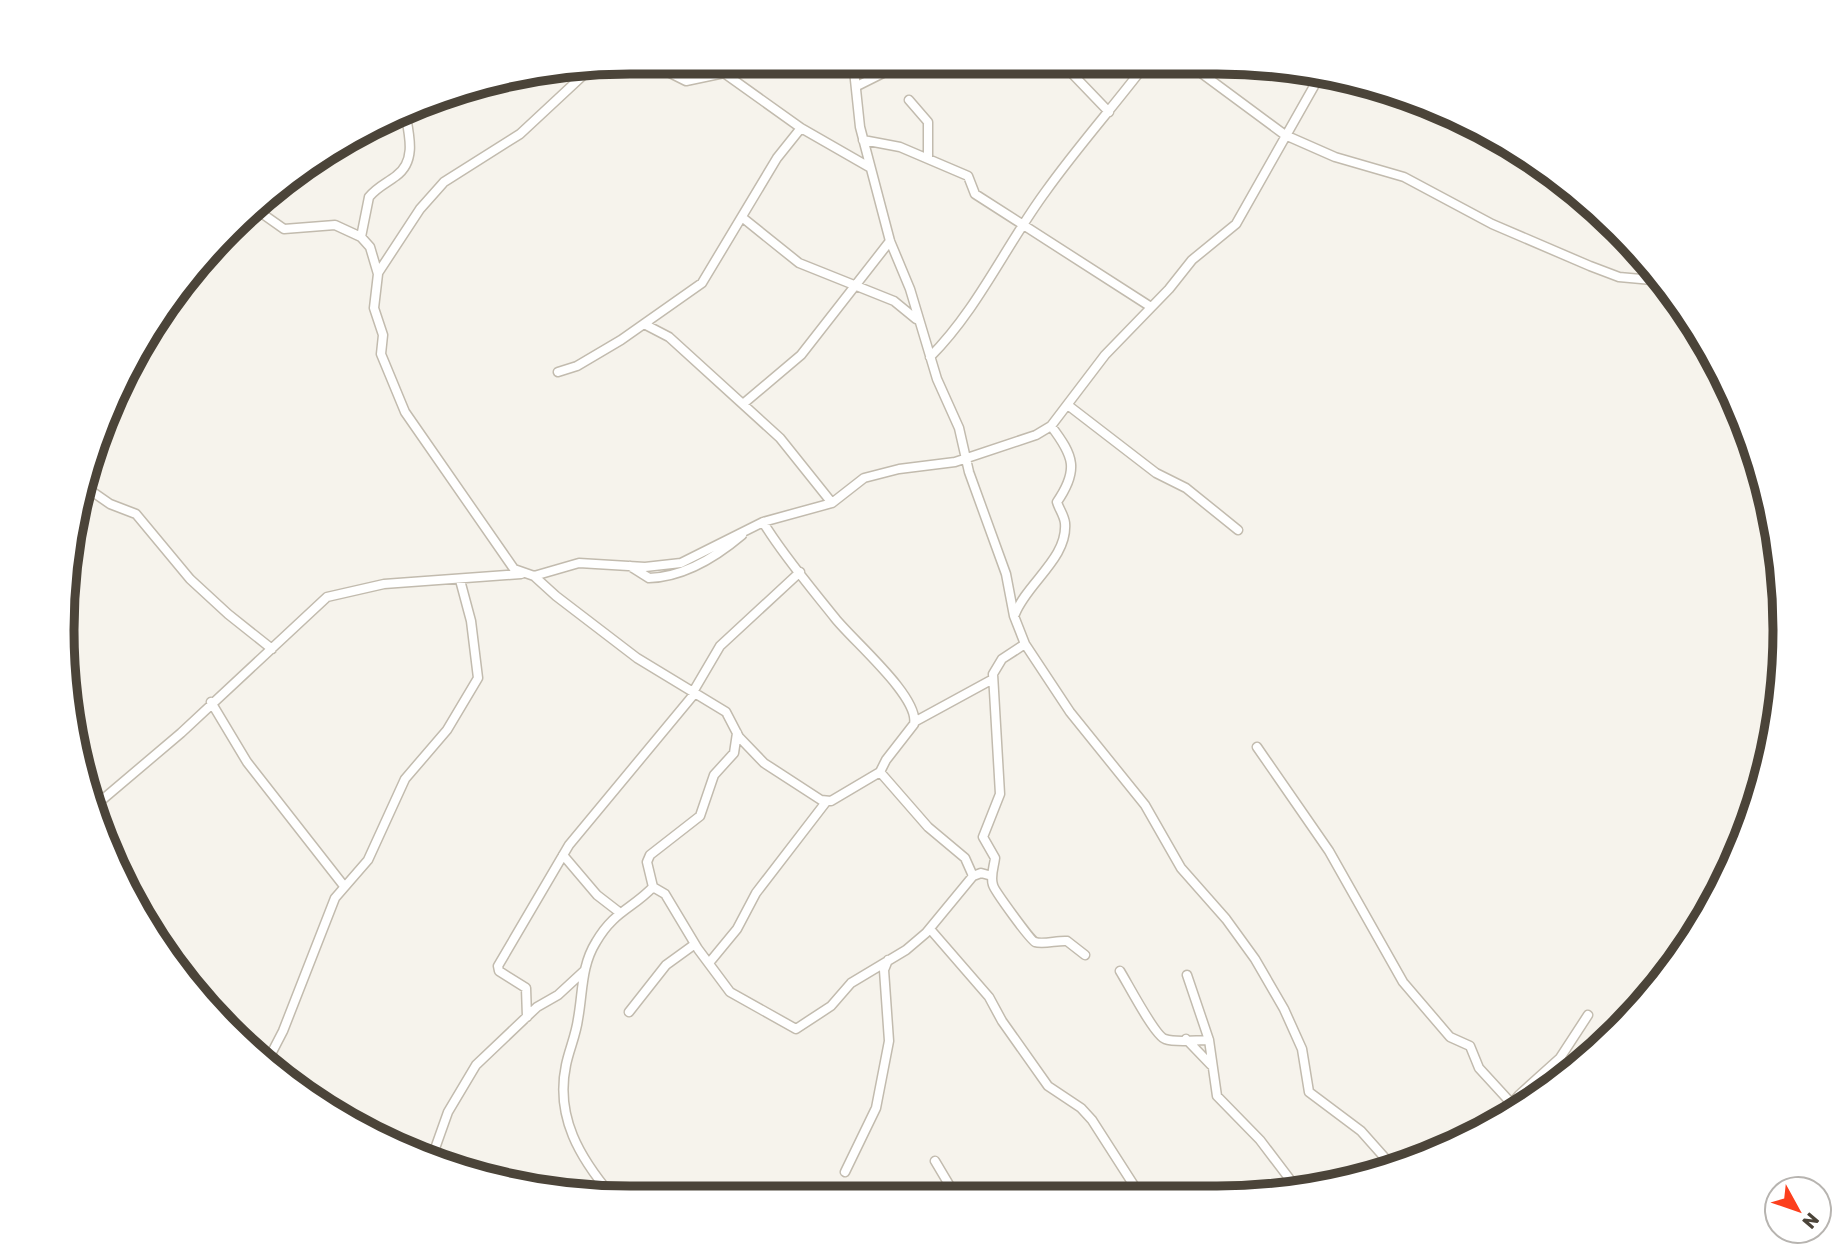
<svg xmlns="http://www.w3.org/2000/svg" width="1847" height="1259" font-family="Rubik,sans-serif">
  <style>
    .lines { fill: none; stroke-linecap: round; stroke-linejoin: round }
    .minor-casing { stroke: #c2bbae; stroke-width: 11 }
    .minor { stroke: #fff; stroke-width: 8 }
    .rim { fill: none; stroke: #4b4439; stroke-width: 9 }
  </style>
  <rect width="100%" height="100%" fill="#f6f3ec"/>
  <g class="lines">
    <g class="minor-casing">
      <path id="minor" d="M646,61L686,81L724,73L801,128L869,167
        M853,61L860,127L890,241L910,289L937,379L959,428L969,472L1006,574L1014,616L1025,644L1070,712L1145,805L1181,868L1226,919L1255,959L1284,1009L1302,1049L1309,1092L1361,1131L1393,1167
        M1060,61L1109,112
        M1185,61L1285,135L1335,157L1404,177L1492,224L1590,266L1619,277L1663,281
        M857,86L907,61
        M909,100L928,122V158
        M863,140L900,147L968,176L975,194L1151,307
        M257,210L284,229L335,225L361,237L370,247L378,274L374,308L383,335L381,354L405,412L514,569L534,576L579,563L645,567L681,563L763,522L832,503L864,478L899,469L955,462L1036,435L1051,426L1105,355L1169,289L1192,260L1236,224L1322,72
        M743,218L799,263L894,301L916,319
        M361,237L369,197C377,187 387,183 396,176C417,161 409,134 405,112
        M378,273L420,209L444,182L520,134L592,67
        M644,324L669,337L780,438L832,503
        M930,357C978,309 1006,245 1046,191C1078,146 1115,105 1148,61
        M558,372L577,366L621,340L702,283L777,158L801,128
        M743,404L801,355L890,241
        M1069,406L1156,473L1186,488L1238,530
        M87,488L110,504L136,514L190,579L228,614L272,649
        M763,522C782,554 812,589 835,618C852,640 920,697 914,724L886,760L880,772L928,827L965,858L973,876
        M630,566L649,578C684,577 716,557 742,535
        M534,576L556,596L637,658L726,712L739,737L764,763L821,800L831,801L880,772
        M1015,614C1027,583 1068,558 1065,523C1064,515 1059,509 1057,502C1079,470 1074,456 1051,426
        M1025,644L1002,659L993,674L1000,794L983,837L995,858C994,867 990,876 993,885C994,890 1031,941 1035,942C1043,945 1058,940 1067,941L1085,955
        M693,692L720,646L800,572
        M211,702L247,762L344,886
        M916,721L993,679
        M1257,747L1329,851L1403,982L1450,1037L1470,1046L1479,1068L1512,1104
        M96,805L181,733L327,597L384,584L521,574
        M563,855L597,895L619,912
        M653,887L665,894L698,949L730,992L796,1029L831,1006L851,983L906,950L926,933L973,876L981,873L992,876
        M930,929L989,997L1002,1021L1048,1086L1081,1108L1092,1120L1142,1198
        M709,963L737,929L756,893L826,802
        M1120,971C1128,984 1155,1036 1165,1039C1176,1043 1196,1040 1209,1040
        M1187,975L1209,1040L1217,1096L1260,1140L1298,1190
        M629,1012L666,965L695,944
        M527,1017L526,988L499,971L498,966L569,845L695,693
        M1186,1039L1211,1065
        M1560,1058L1570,1072
        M268,1060L283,1031L335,898L368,860L405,779L447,730L478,678L471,621L460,580
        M1497,1121L1519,1095L1560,1058L1588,1015
        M432,1157L448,1112L476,1065L537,1007L558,995L584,971
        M935,1161L957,1198
        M845,1172L876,1108L889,1041L884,970L888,960
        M1379,1172L1389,1164
        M612,1196C580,1158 555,1117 566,1065C569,1050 576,1035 578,1019C583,992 581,966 596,942C614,911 632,909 653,887L647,862L650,855L700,816L714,775L734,753L737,733"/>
    </g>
    <use href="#minor" class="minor"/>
  </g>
  <path d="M0 0H1847V1259H0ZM630 74H1217A556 556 0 0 1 1773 630V630A556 556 0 0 1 1217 1186H630A556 556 0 0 1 74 630V630A556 556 0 0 1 630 74Z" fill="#fff" fill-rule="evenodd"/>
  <path class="rim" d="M630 74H1217A556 556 0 0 1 1773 630V630A556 556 0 0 1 1217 1186H630A556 556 0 0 1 74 630V630A556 556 0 0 1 630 74Z"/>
  <g transform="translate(1798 1210) rotate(130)"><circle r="33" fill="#ffffff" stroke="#b7b4b0" stroke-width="2"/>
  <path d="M0-5L12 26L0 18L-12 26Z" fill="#fc3f1d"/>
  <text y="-10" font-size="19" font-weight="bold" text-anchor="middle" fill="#4b4439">N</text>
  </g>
</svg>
